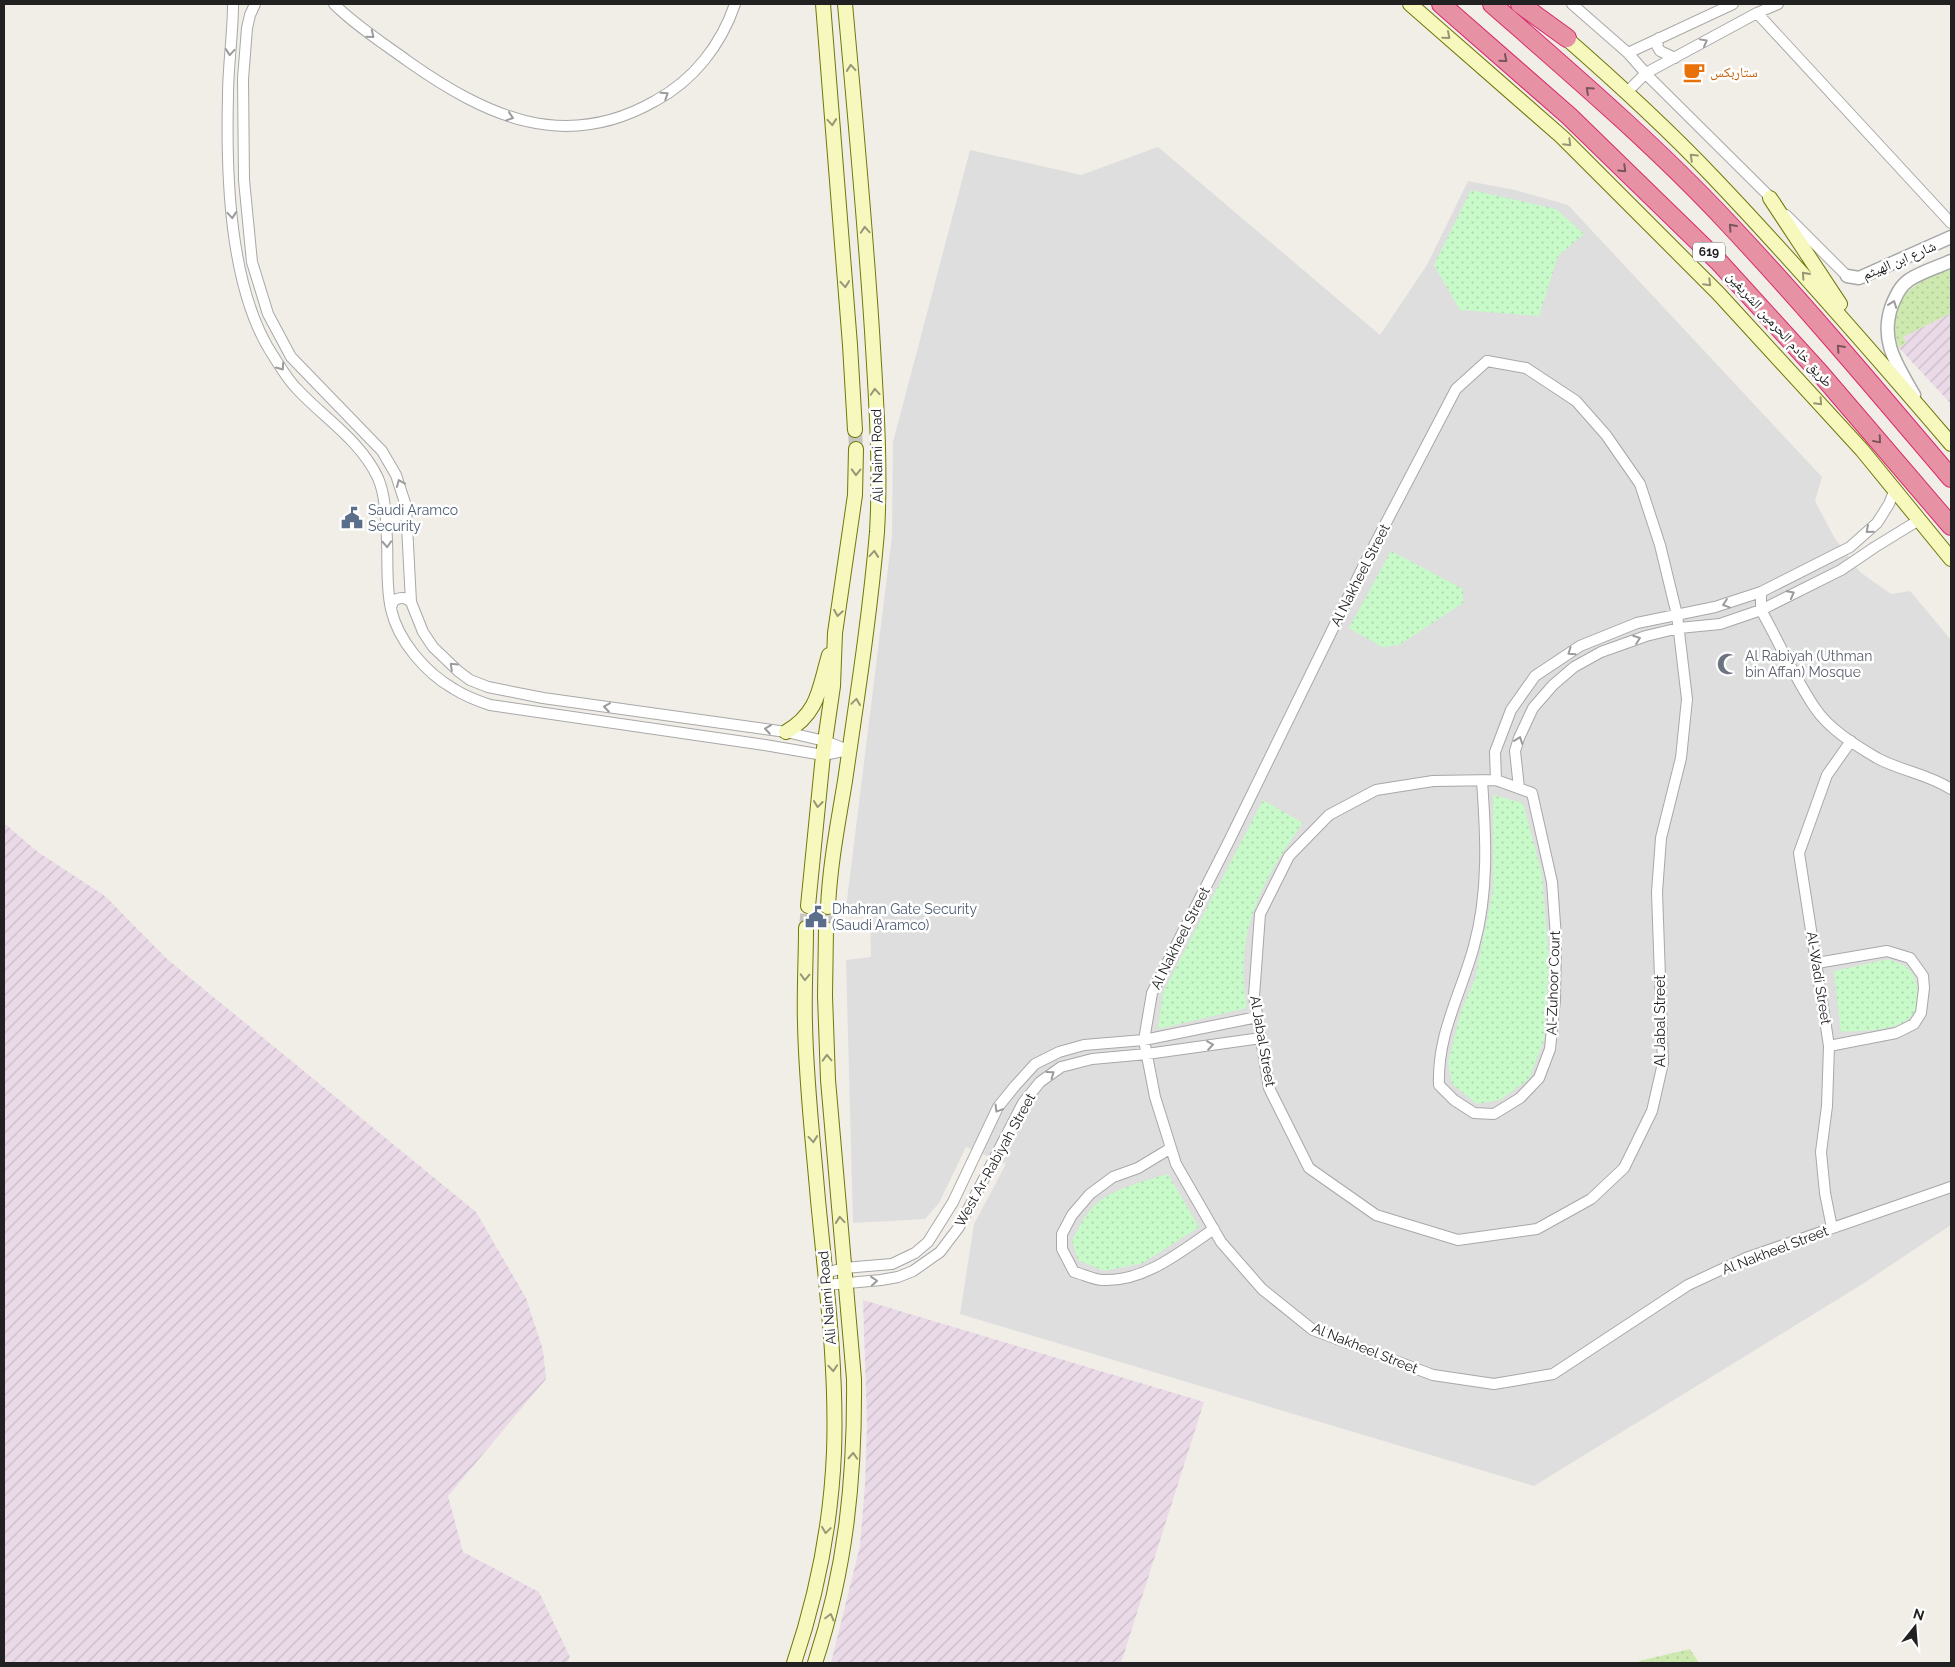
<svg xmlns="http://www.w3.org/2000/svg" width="1955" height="1667" font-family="Raleway,'Noto Naskh Arabic',sans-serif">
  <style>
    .residential { fill: #dfdede }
    .industrial { fill: url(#industrial-furrows) }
    .grass { fill: url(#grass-dots) }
    .park { fill: url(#park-dots) }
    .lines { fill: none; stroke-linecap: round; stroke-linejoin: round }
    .secondary-tunnel { stroke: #c7c5c0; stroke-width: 14; stroke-dasharray: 14 7; stroke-linecap: butt }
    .minor-casing { stroke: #a8a8a8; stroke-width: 12 }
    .tertiary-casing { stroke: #a8a8a8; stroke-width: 15 }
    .secondary-casing { stroke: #707808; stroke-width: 16 }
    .motorway-casing { stroke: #d82c6d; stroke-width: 20 }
    .minor { stroke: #fff; stroke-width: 10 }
    .tertiary { stroke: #fff; stroke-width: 12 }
    .secondary { stroke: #f7f8be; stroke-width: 14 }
    .motorway { stroke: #e692a4; stroke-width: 18 }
    .oneway { stroke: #9b9b9b }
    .oneway2 { stroke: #979777 }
    .oneway3 { stroke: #7a545c }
    .labels { text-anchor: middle; stroke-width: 5; stroke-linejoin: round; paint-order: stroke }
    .shield { fill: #fff; stroke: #646464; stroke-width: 1 }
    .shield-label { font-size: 12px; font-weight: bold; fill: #212121 }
    .food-label { font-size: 14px; fill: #c56008; stroke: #fff; text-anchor: start }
    .street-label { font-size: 14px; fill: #212121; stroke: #fff }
    .service-label { font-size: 14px; fill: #4e5e75; stroke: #fff; text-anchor: start }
    .worship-label { font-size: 14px; fill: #5b616d; stroke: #fff; text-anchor: start }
  </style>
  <defs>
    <pattern id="industrial-furrows" width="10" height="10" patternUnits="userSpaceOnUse" patternTransform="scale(1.25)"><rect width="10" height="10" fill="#eadae7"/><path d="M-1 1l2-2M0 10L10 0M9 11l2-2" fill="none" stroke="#c8bbc6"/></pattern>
    <pattern id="grass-dots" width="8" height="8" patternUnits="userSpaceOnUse" patternTransform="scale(1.25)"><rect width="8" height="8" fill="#cee9b0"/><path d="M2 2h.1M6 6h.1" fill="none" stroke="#b1c897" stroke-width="1.8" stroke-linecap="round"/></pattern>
    <pattern id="park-dots" width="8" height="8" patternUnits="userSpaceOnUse" patternTransform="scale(1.25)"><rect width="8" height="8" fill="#c7f9c9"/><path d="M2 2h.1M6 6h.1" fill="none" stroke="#abd5ac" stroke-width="1.8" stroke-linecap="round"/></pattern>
  </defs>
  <rect width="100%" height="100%" fill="#f1eee8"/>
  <path class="residential" d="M1158,147L1380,335L1427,265L1468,181L1515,190L1568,205L1822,477L1815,501L1834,537L1860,572L1891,594L1910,591L1951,640V1225L1861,1285L1534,1486L960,1314L974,1224L1006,1164L966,1147L939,1203L925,1219L853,1223L846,960L871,957L870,909L846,908L892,536L893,442L970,150L1081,175Z"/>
  <path class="industrial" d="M1951,313V404L1899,348L1906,343L1903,337Z
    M4,823L38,852L105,896L167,959L476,1212L526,1298L543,1350L546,1379L448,1496L463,1552L539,1592L570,1657L567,1663H4Z
    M863,1300L1204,1402L1121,1663H831L860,1546L865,1485L867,1424Z"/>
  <path class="grass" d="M1951,266V313L1903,337L1906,343L1899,348C1881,296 1913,286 1951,266Z
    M1690,1649L1699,1663H1640L1639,1661Z"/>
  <path class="park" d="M1471,190L1556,209L1584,234L1558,256L1539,316L1460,310L1434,265Z
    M1391,551L1463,589V603L1399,645L1382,647L1349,628Z
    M1493,795L1523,803L1542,874L1549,962L1544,1040L1529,1079L1500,1100L1477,1104L1452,1084L1448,1062L1461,1011L1475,979L1493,890Z
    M1263,800L1303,823C1260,883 1234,933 1247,1008L1158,1029L1163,992Z
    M1889,959C1906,966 1913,968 1917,987C1928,1033 1871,1030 1841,1032L1834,971Z
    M1168,1174L1199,1227L1143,1263L1104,1271L1078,1260L1072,1241C1079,1226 1087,1210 1101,1200C1115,1189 1150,1179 1168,1174Z"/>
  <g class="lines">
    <path class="secondary-tunnel" d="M855,430L856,449
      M806,928L808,906
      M826,929L828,907"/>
    <g class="minor-casing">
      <path id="minor" d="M233,4C233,35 228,65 228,96C226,175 229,290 274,357C281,368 288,380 297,389C324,418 361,441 378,478C386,497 386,520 387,541C388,563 386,588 391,609C398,641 426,673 454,689C465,696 478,701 490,705L765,745L823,755L849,750
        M255,4L250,15L247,28L243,79L244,180L252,262L268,314L291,357L382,451L396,475L406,506L411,602L423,632L433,647L458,671L470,680L488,687L543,698L786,732L825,741L848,750
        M334,4C356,26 383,43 409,62C486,116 564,153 655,101C694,80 721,45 735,4
        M1572,4L1628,53L1650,78L1775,202
        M1757,13L1951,223
        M1659,38L1657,46L1660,51L1675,58
        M1628,53L1733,4
        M1627,92L1646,73L1757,13L1778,4
        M1786,215L1847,276
        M386,512C395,520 402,517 406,506
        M1761,592V610C1779,642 1794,677 1815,708C1829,729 1855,745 1877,758C1901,771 1928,774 1951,789
        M391,607L394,600C401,597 405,597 411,602
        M1496,780L1495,752L1511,710L1535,676L1580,646L1637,623L1715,607L1761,592L1850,547L1877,523L1889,504L1895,489
        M1482,781C1486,836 1489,892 1474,946C1461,994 1437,1034 1439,1085L1454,1100L1474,1113L1494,1114L1520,1098L1539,1078L1550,1049L1555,1000L1556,938L1552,882L1532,793L1496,780L1433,781L1376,790L1329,815L1289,856L1260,914L1254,996L1269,1088L1309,1168L1376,1215L1458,1240L1537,1229L1591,1199L1624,1168L1652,1111L1663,1063L1657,892L1661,838L1681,758L1687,699L1677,615L1660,545L1640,484L1606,435L1576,401L1526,368L1487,361L1456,389L1365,563L1229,841L1152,993L1144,1040L1155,1097L1176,1164L1221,1242L1262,1289L1313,1330L1433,1375L1494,1384L1553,1374L1688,1285L1746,1258L1951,1187
        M1519,788L1515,751L1519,738L1533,708L1553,685L1574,667L1601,652L1646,636L1679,628L1720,624L1761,610L1841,570L1875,547L1919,520
        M1817,963L1887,951L1910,958L1923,976L1924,988L1921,1013L1914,1024L1896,1033L1829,1046
        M1171,1148L1138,1168L1113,1177L1090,1194L1072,1215L1062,1234V1249L1074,1272C1083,1274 1094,1280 1103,1280C1145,1282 1181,1251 1214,1229
        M1832,1228L1825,1193L1821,1152L1827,1106L1829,1046L1799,853L1827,775L1851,741
        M825,1273L844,1268L892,1264L915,1253L928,1242L953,1202L998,1107L1015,1086L1035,1064L1059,1052L1084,1045L1144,1040L1257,1017
        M826,1285L881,1280L898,1277L913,1271L940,1252L959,1227L1023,1103L1040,1082L1061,1067L1092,1059L1147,1054L1261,1038"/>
    </g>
    <g class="tertiary-casing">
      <path id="tertiary" d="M1847,276L1859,278L1951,237
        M1914,395C1897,365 1879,341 1892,305C1896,296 1900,286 1909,280C1921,272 1938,267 1951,261"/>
    </g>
    <g class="secondary-casing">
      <path id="secondary" d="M823,4L850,345L855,430
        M1410,4L1562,137L1718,293L1862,450L1951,559
        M1559,32C1613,79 1665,126 1714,178C1796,264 1874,354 1951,444
        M1770,198L1840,304
        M786,732C819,713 819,688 829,655
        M808,906L823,755L833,686L835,633L855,495L856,449
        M828,907C830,864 838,823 845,781C857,698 870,615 877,532C881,465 876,398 872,331C865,222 855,113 845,4
        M794,1663C817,1595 831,1524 834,1452C837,1368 826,1283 818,1200C813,1141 806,1082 805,1023C804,991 806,960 806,928
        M815,1663C846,1569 855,1478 854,1379L828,1080L825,996L826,929"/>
    </g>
    <g class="motorway-casing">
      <path id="motorway" d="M1441,4L1569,116L1719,262L1820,373L1951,526
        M1492,4C1572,74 1654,144 1727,222C1805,305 1878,392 1951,478
        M1520,4L1567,38"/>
    </g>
    <use href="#minor" class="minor"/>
    <use href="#tertiary" class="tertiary"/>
    <use href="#secondary" class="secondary"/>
    <use href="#motorway" class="motorway"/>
  </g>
  <defs><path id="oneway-chevron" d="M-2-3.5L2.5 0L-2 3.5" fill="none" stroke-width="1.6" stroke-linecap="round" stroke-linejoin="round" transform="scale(1.25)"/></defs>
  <g class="oneway">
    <use href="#oneway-chevron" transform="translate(371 35) rotate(39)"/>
    <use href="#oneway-chevron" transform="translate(1704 42) rotate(-29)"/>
    <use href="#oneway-chevron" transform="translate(230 52) rotate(95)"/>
    <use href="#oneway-chevron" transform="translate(665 95) rotate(-33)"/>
    <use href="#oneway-chevron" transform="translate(510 117) rotate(18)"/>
    <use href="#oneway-chevron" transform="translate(232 215) rotate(85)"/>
    <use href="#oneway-chevron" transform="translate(1893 304) rotate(-70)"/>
    <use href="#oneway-chevron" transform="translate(281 367) rotate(55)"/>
    <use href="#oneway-chevron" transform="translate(400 483) rotate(-112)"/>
    <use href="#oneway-chevron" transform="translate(1869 530) rotate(139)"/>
    <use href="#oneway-chevron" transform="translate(387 544) rotate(87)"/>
    <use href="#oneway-chevron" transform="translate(1791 594) rotate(-28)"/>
    <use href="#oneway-chevron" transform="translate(1726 604) rotate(161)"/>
    <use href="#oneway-chevron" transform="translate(1637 639) rotate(-20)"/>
    <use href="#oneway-chevron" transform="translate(1571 652) rotate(146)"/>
    <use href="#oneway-chevron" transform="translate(453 666) rotate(-137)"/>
    <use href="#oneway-chevron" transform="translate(607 707) rotate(-172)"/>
    <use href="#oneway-chevron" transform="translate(768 729) rotate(-172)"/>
    <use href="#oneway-chevron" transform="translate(1519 740) rotate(-70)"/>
    <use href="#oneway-chevron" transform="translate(1210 1045) rotate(-8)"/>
    <use href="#oneway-chevron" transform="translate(1051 1074) rotate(-36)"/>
    <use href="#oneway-chevron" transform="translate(998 1109) rotate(121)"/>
    <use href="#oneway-chevron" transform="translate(874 1281) rotate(-5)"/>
  </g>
  <g class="oneway2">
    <use href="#oneway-chevron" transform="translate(1447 36) rotate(41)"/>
    <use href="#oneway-chevron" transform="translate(851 68) rotate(-95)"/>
    <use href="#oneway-chevron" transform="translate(832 122) rotate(85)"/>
    <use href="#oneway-chevron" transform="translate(1568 143) rotate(45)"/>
    <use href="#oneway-chevron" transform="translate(1693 157) rotate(-136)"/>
    <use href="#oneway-chevron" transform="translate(865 230) rotate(-94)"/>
    <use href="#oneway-chevron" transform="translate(1805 275) rotate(-132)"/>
    <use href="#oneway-chevron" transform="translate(1708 283) rotate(45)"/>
    <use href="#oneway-chevron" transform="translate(845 284) rotate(85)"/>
    <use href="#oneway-chevron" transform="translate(875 392) rotate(-94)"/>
    <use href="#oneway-chevron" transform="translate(1819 402) rotate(47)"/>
    <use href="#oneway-chevron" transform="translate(856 472) rotate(91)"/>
    <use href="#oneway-chevron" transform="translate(874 554) rotate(-85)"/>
    <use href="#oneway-chevron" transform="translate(838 613) rotate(99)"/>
    <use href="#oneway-chevron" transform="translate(856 702) rotate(-82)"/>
    <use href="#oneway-chevron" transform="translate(818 804) rotate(96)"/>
    <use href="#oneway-chevron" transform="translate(805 977) rotate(92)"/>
    <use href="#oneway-chevron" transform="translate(827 1058) rotate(-92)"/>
    <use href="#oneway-chevron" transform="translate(813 1139) rotate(85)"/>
    <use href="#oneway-chevron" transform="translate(840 1220) rotate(-95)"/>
    <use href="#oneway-chevron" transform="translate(833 1368) rotate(86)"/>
    <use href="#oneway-chevron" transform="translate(853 1456) rotate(-87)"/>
    <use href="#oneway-chevron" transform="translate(826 1530) rotate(98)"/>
    <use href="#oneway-chevron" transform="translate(830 1617) rotate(-75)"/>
  </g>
  <g class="oneway3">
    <use href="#oneway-chevron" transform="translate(1504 59) rotate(41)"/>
    <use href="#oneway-chevron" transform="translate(1589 90) rotate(-138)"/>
    <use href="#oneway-chevron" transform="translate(1623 169) rotate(44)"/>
    <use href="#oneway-chevron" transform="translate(1732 227) rotate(-132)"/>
    <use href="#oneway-chevron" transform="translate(1840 348) rotate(-132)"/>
    <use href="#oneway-chevron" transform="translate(1878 440) rotate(49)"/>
  </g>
  <defs>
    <g id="cafe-bare" transform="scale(1.725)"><path d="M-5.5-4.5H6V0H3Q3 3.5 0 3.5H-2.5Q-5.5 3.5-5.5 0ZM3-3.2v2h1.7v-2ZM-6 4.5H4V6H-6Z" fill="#e8710a" stroke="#fff" stroke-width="2.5" paint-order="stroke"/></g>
    <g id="civic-bare" transform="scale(1.725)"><path d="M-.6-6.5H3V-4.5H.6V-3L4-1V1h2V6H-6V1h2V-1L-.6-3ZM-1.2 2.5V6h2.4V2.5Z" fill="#5c6f8a" stroke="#fff" stroke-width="2.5" paint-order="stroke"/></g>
    <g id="mosque-bare" transform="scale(1.725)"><path d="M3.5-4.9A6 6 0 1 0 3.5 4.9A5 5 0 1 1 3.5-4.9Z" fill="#6b7280" stroke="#fff" stroke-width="2.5" paint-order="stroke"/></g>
  </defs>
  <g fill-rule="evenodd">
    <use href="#cafe-bare" x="1694" y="72"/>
    <use href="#civic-bare" x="352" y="518"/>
    <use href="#mosque-bare" x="1728" y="664"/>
    <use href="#civic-bare" x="816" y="917"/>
  </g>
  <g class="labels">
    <rect class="shield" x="1693" y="242.5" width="32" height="19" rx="4"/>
    <g class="shield-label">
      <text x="1709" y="256">619</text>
    </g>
    <g class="food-label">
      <text x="1710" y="77">ستاربكس</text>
    </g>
    <g class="street-label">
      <text transform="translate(1899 260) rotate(-23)" y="5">شارع ابن الهيثم</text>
      <text transform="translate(1780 329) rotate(48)" y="5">طريق خادم الحرمين الشريفين</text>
      <text transform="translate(877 456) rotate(-91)" y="5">Ali Naimi Road</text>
      <text transform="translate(1360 575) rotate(-63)" y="5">Al Nakheel Street</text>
      <text transform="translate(1180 938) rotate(-63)" y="5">Al Nakheel Street</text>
      <text transform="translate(1819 978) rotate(81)" y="5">Al-Wadi Street</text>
      <text transform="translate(1553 983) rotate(-88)" y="5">Al-Zuhoor Court</text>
      <text transform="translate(1660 1021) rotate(-90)" y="5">Al Jabal Street</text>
      <text transform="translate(1263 1041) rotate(80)" y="5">Al Jabal Street</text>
      <text transform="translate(995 1160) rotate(-61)" y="5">West Ar-Rabiyah Street</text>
      <text transform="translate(1775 1250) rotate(-21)" y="5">Al Nakheel Street</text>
      <text transform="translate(827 1298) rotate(-95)" y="5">Ali Naimi Road</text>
      <text transform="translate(1365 1348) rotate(22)" y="5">Al Nakheel Street</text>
    </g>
    <g class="service-label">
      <text x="368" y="515">Saudi Aramco<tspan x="368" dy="16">Security</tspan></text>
      <text x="832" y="914">Dhahran Gate Security<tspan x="832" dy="16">(Saudi Aramco)</tspan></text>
    </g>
    <g class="worship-label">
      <text x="1745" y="661">Al Rabiyah (Uthman<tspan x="1745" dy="16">bin Affan) Mosque</tspan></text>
    </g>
  </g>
  <rect width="1955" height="1667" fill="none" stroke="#212121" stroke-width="10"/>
  <g transform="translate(1915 1627) rotate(17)" stroke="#ffffff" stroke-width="4" paint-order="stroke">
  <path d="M0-4L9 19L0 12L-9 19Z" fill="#212121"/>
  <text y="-8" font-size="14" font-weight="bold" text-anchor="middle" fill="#212121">N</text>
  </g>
</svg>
